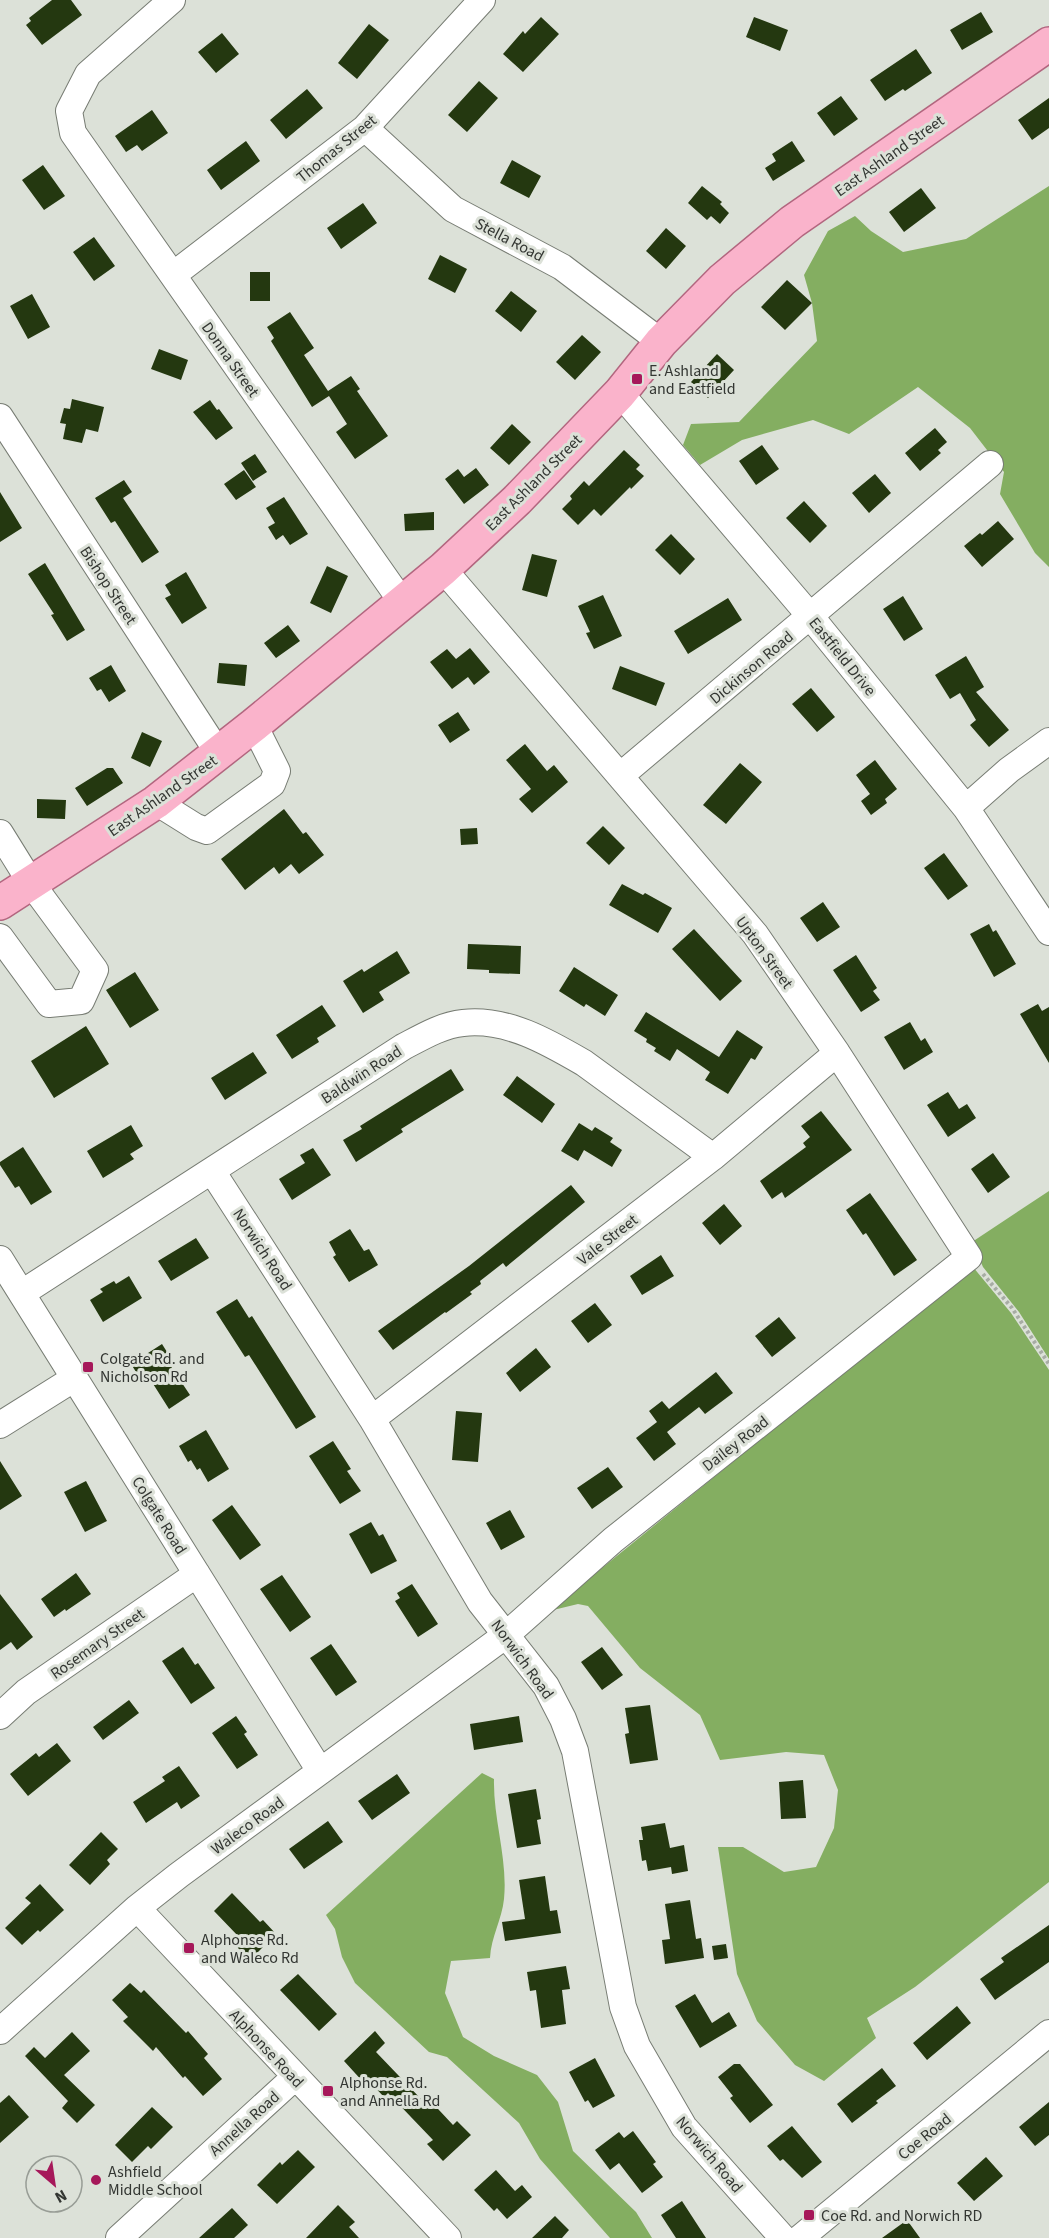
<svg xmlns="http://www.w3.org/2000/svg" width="1049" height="2238" font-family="'Source Sans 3',sans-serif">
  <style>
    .forest { fill: #84ae61 }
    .building { fill: #243810 }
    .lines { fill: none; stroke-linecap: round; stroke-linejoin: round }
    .minor-casing { stroke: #777c73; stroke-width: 28 }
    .major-casing { stroke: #b2667f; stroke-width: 36 }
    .path { stroke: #a7aca4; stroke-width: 4; stroke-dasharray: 3 3; stroke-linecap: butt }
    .minor { stroke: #fff; stroke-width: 26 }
    .major { stroke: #fab3cb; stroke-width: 33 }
    .poi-dot { fill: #a6185a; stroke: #dce1d8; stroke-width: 2 }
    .labels { text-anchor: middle; stroke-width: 6; stroke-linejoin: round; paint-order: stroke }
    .street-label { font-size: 16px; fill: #333632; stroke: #dce1d8 }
    .poi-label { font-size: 16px; fill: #333632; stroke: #dce1d8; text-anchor: start }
  </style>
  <rect width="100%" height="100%" fill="#dce1d8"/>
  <path class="forest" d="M1049,186V567L1035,553L1000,494L1004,472L970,428L918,387L849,434L813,420L742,440L700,465L683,445L691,424L739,422L817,341L812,303L804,275L828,231L855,216L871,231L903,252L966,239Z
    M1049,1191V1359L1019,1312L983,1267L972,1242Z
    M973,1267L1011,1313L1049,1370V1882L915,1987L867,2018L876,2038L824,2081L795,2065L757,2021L737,1974L718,1847H743L784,1872L816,1867L834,1828L838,1790L824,1755L786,1752L720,1760L700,1715L640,1668L588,1606L578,1604L549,1611Z
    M482,1773L494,1779C493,1819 508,1859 504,1899C502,1919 491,1937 490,1958L451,1961L445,1993L463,2037L494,2056L537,2075L558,2102L573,2151L636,2212L652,2238H610L540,2159L519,2123L447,2057L429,2052L355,1983L342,1957L335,1929L326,1915Z"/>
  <path class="building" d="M52,0H71L82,15L42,45L26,25L31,21L29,18Z
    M981,12L993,32L962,50L950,30Z
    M541,17L559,34L523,72L503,54L523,31L525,34Z
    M754,17L788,30L780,51L746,37Z
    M369,24L389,40L357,79L338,63Z
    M222,33L239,54L216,73L198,52Z
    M916,49L932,73L905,91L903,89L885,101L870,80Z
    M479,81L498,98L467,132L448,115Z
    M307,89L323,108L286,139L270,120Z
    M841,96L858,119L834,136L817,113Z
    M1049,98V128L1032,140L1018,120Z
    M152,110L168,133L142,151L137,145L126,152L115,136Z
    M246,141L260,161L221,190L207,170Z
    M792,141L805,161L773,181L765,168L776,161L772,154Z
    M512,160L541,176L529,198L500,183Z
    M43,165L65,196L44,210L22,180Z
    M702,186L722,202L720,204L729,213L720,224L711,216L707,220L688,203Z
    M921,188L936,208L904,232L889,212Z
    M363,203L377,223L341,249L327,228Z
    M666,228L686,246L666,269L646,251Z
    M94,237L115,266L94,281L73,252Z
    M440,255L467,269L455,293L428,279Z
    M250,272H270V301H250Z
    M787,280L812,303L785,330L761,307Z
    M511,291L537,311L521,332L495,311Z
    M32,294L50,327L28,339L10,306Z
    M290,312L314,348L304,355L328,391L351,376L360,389L357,391L388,436L355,459L336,432L347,424L329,396L312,407L271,341L274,338L267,327Z
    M582,335L601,352L575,380L556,362Z
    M159,349L188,360L181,380L151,369Z
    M717,354L734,370L708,398L691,382Z
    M72,399L104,407L98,432L86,429L82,443L63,439L66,424L60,423L64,408L70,409Z
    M210,400L217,410L219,409L233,428L216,440L193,412Z
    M512,424L531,442L509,465L490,448Z
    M935,428L947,442L938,450L941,453L920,471L905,453Z
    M762,445L779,469L756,485L739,461Z
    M624,450L640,465L636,469L644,476L631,489L630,487L601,516L594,509L578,525L562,509L572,499L570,496L584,481L589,486Z
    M255,454L267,472L253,481L241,463Z
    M476,468L489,485L464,504L445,479L458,469L464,477Z
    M244,470L256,487L236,500L224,484Z
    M875,474L891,493L869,513L852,493Z
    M124,480L132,492L123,498L159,552L142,563L115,521L111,523L95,498Z
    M0,492L22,528L0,542Z
    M284,497L308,534L290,545L283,535L276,540L268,527L275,523L266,508Z
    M804,501L827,526L810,543L786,518Z
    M434,512V530L405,531L404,514Z
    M998,521L1014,539L982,567L964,546L980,533L982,535Z
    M671,534L695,559L680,575L655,550Z
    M532,554L557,560L547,597L522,590Z
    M45,563L85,630L67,641L51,615L54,614L28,574Z
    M327,566L348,576L331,613L310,603Z
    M186,572L207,608L182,624L165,598L171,595L165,585Z
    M603,595L622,636L594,649L586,633L590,632L578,606Z
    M903,596L923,629L904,641L883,609Z
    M728,598L742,620L688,654L674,631Z
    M288,625L300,641L276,658L264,643Z
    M470,648L490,672L474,685L468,677L452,689L430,662L447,649L456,659Z
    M966,656L984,687L976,692L1009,730L989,747L970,725L976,720L960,693L950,699L935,675Z
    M219,663L247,665L245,686L217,683Z
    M111,665L126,691L109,702L101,689L97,691L89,678Z
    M620,666L665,683L656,706L612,689Z
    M811,688L835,717L817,732L792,704Z
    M458,712L470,730L450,743L438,725Z
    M142,732L162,741L150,767L131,758Z
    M525,744L547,771L554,765L568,782L532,813L519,799L531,789L506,760Z
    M875,760L897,789L885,799L887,803L871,815L861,801L870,794L856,775Z
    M740,763L762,782L726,824L703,805Z
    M107,768H113L123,783L87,806L75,788Z
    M37,799L66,800L65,819L37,818Z
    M284,809L303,834L306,832L324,855L299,874L291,864L279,874L274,867L245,890L221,859Z
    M603,826L625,848L609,865L586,843Z
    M477,828L478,844L461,845L460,829Z
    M944,853L968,886L948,900L924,868Z
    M622,884L643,895L645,893L672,908L658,933L609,905Z
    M823,902L840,927L817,942L800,918Z
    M989,924L993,932L996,930L1016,964L994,977L970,934Z
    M694,929L742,981L720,1001L672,949Z
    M468,944L521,946L520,974L489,973V970L467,969Z
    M397,951L410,973L379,992L384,1000L363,1013L343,981L362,969L364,972Z
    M856,955L877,988L873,991L880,1000L861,1012L833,970Z
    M574,967L618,995L605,1016L586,1004L584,1007L559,991Z
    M135,972L159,1010L130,1028L106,990Z
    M1038,1004L1042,1011L1049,1007V1063L1020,1014Z
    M322,1005L336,1026L317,1038L319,1042L292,1059L276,1035Z
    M646,1012L719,1057L737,1030L763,1047L755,1060L751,1058L728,1094L705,1080L710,1072L677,1049L670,1061L654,1051L656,1048L646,1042L647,1039L634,1031Z
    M910,1022L921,1041L925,1038L933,1052L904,1070L884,1037Z
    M86,1026L109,1064L54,1098L31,1061Z
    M253,1052L267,1073L225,1100L211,1078Z
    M451,1069L464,1090L401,1129L403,1132L356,1162L343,1140L362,1129L360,1126Z
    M517,1076L555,1104L542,1123L503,1095Z
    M948,1092L959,1109L967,1104L976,1118L948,1137L927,1105Z
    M821,1111L852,1150L785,1198L782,1192L772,1199L760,1181L806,1147L803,1143L810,1137L801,1126Z
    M579,1123L592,1131L595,1127L613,1138L610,1142L622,1150L612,1167L584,1150L578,1161L561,1151Z
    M131,1125L143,1146L130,1154L134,1159L103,1178L87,1151Z
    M23,1147L52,1192L31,1205L19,1186L15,1188L0,1165V1162Z
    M313,1148L331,1175L292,1200L279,1179L305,1163L300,1155Z
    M993,1153L1010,1177L988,1193L971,1169Z
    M571,1185L585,1202L506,1267L503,1263L480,1281L481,1284L470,1292L472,1294L446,1313L445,1312L393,1350L378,1331L469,1266Z
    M870,1193L917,1260L894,1276L866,1233L863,1235L846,1210Z
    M724,1204L742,1226L720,1245L702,1223Z
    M350,1229L364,1251L369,1249L378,1265L349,1282L333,1257L336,1255L329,1242Z
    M196,1238L209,1258L171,1281L158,1261Z
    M661,1255L674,1276L642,1295L630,1276Z
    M129,1276L142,1298L103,1322L90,1300L103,1292L100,1289L114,1281L116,1284Z
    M237,1299L249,1318L252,1316L316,1417L296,1429L249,1355L245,1357L216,1312Z
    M595,1303L612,1325L588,1343L571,1321Z
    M779,1317L796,1338L772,1357L755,1336Z
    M162,1344L172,1360L168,1362L190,1395L169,1409L150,1379L143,1383L131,1364Z
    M536,1348L551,1367L520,1392L506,1373Z
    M716,1372L733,1393L705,1414L699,1407L667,1432L676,1444L654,1461L636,1438L657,1422L649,1411L662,1401L669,1409Z
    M456,1411L482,1413L478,1462L452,1460Z
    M206,1430L229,1469L208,1482L200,1468L197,1470L191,1460L188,1462L179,1446Z
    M333,1441L351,1469L347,1471L361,1491L340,1504L309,1456Z
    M0,1461L22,1496L0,1510Z
    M608,1467L623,1487L592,1509L577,1488Z
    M86,1481L107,1521L85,1532L64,1492Z
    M232,1505L261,1545L240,1560L212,1520Z
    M510,1510L525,1537L501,1550L486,1523Z
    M371,1522L379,1536L383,1534L397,1561L371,1574L349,1534Z
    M76,1573L91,1594L66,1611L65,1609L54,1617L41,1599Z
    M282,1575L311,1617L290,1632L260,1589Z
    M412,1584L438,1624L418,1637L395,1601L400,1598L397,1593Z
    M0,1594L33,1637L17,1650L11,1642L0,1650Z
    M331,1644L357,1682L336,1696L310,1658Z
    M183,1647L195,1665L198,1663L215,1688L191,1704L162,1661Z
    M602,1647L623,1675L602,1690L581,1662Z
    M129,1700L139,1713L103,1740L93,1727Z
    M650,1705L658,1760L630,1764L625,1734L629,1733L625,1708Z
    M236,1716L247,1732L244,1734L258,1755L237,1769L212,1733Z
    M519,1716L523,1742L474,1750L470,1724Z
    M57,1743L71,1761L28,1796L10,1774L36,1753L39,1757Z
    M179,1766L200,1796L181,1809L177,1802L146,1823L133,1802L165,1781L162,1777Z
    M397,1774L410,1793L372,1820L358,1801Z
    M803,1780L806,1818L781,1819L779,1782Z
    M536,1789L541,1819L537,1820L541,1844L517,1848L508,1794Z
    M328,1821L343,1842L304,1869L289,1849Z
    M665,1823L670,1848L684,1845L688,1871L672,1874L671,1867L648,1871L646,1860L642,1861L639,1840H643L641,1827Z
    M101,1832L118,1849L107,1860L110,1864L90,1885L69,1865Z
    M545,1876L550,1911L557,1910L561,1933L505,1941L502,1922L525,1919L519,1880Z
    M40,1884L64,1910L40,1932L38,1930L22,1945L5,1928L31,1903L25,1898Z
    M232,1893L260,1922L263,1920L276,1934L250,1960L233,1943L239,1937L214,1911Z
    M690,1900L696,1939L701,1938L704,1958L665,1964L662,1940L670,1939L665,1904Z
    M1049,1925V1962L995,2000L980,1979L1004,1962L1001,1958Z
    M726,1944L728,1958L714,1960L712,1946Z
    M566,1966L570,1989L562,1990L566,2024L541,2028L536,1990L530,1991L527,1972Z
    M298,1974L337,2014L319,2031L280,1990Z
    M130,1983L141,1993L144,1990L186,2033L188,2031L208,2054L204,2058L222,2079L203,2096L185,2076L183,2078L156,2047L153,2051L123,2021L128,2017L112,2000Z
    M695,1994L712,2023L729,2012L737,2026L700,2048L675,2006Z
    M957,2006L971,2023L927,2060L913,2043Z
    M375,2031L385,2043L376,2052L421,2099L425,2095L453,2125L457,2121L471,2135L443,2161L427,2144L433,2140L388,2093L384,2097L369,2081L365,2084L344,2061Z
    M72,2032L90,2051L64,2075L95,2105L77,2123L62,2108L68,2101L25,2056L34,2047L45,2058Z
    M595,2058L615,2096L593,2108L588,2100L585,2102L569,2072Z
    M734,2064H740L773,2105L750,2123L730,2098L733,2096L718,2077Z
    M882,2068L896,2086L876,2101L878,2103L852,2123L837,2104Z
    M9,2095L29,2117L0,2143V2103Z
    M1049,2102V2135L1035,2146L1019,2127Z
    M152,2107L173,2127L151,2149L148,2146L132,2162L115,2145Z
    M792,2126L822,2162L802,2178L783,2159L780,2161L767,2146Z
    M633,2131L656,2162L653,2164L663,2177L642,2193L619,2163L610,2170L595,2150L619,2132L624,2138Z
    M298,2150L315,2167L277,2204L257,2185L280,2162L282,2165Z
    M986,2157L1003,2176L974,2201L957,2183Z
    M496,2170L515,2191L522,2185L532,2197L507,2219L497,2208L494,2211L474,2190Z
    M682,2201L706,2238H676L661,2215Z
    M338,2205L355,2222L349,2227L359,2238H306Z
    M232,2208L248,2225L234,2238H199Z
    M555,2216L569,2230L562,2238H532Z
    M907,2220L920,2238H882Z"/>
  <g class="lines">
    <g class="minor-casing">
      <path id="minor" d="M172,0L88,74L69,111L73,133L402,602
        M365,128L453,209L562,267L661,342
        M173,275L365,128L482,0
        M620,393L811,617L966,808L1049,932
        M0,417L219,754
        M620,776L990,464
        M156,802L196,827L207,831L272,784L277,771L254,725
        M966,808L1009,770L1049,741
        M0,833L31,883L95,970L81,1001L49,1004L0,937
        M212,1171L372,1419L480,1602L546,1686L563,1719L575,1751L623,2007L637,2046L684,2127L783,2238
        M0,1259L320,1771
        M22,1293L403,1047C422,1037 442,1025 463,1023C507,1018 548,1042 584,1063L713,1157
        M372,1419L713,1157L837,1053
        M0,1425L75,1378
        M0,1716L26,1692L197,1574
        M137,1908L448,2238
        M0,2031L137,1908L179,1875L506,1635L613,1540L969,1257L837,1053L755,934L443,569
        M119,2238L295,2077
        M800,2238L1049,2033"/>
    </g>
    <g class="major-casing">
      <path id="major" d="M0,903L156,802L254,725L443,569L517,500L620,393L661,342L722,280L792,222L1049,44"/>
    </g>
    <path class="path" d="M983,1274L1012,1308L1049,1364"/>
    <use href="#minor" class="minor"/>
    <use href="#major" class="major"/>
  </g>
  <g class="poi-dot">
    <rect x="631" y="373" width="12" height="12" rx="3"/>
    <rect x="82" y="1361" width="12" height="12" rx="3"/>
    <rect x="183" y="1942" width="12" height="12" rx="3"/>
    <rect x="322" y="2085" width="12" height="12" rx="3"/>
    <circle cx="96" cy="2180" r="6"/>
    <rect x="803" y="2209" width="12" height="12" rx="3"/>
  </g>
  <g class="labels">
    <g class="street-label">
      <text transform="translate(336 148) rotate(-39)" y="6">Thomas Street</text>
      <text transform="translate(889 155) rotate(-35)" y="6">East Ashland Street</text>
      <text transform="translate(510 239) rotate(28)" y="6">Stella Road</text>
      <text transform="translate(231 359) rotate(55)" y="6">Donna Street</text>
      <text transform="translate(533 482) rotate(-45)" y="6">East Ashland Street</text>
      <text transform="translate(109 585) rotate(57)" y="6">Bishop Street</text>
      <text transform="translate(843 656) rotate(51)" y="6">Eastfield Drive</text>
      <text transform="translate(751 667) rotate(-40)" y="6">Dickinson Road</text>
      <text transform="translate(162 795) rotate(-35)" y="6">East Ashland Street</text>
      <text transform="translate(765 952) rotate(54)" y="6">Upton Street</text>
      <text transform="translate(361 1074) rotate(-33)" y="6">Baldwin Road</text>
      <text transform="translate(607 1239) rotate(-38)" y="6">Vale Street</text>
      <text transform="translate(263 1249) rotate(57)" y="6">Norwich Road</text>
      <text transform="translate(735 1443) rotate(-38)" y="6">Dailey Road</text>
      <text transform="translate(160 1515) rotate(58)" y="6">Colgate Road</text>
      <text transform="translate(97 1643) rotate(-35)" y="6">Rosemary Street</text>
      <text transform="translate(523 1659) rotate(54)" y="6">Norwich Road</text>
      <text transform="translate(247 1825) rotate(-36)" y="6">Waleco Road</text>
      <text transform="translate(267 2048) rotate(47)" y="6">Alphonse Road</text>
      <text transform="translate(244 2123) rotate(-42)" y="6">Annella Road</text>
      <text transform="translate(924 2136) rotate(-39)" y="6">Coe Road</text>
      <text transform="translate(710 2154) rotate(50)" y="6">Norwich Road</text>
    </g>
    <g class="poi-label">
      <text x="649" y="376">E. Ashland<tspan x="649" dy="18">and Eastfield</tspan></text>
      <text x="100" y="1364">Colgate Rd. and<tspan x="100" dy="18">Nicholson Rd</tspan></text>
      <text x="201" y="1945">Alphonse Rd.<tspan x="201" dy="18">and Waleco Rd</tspan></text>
      <text x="340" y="2088">Alphonse Rd.<tspan x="340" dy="18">and Annella Rd</tspan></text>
      <text x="108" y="2177">Ashfield<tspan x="108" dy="18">Middle School</tspan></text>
      <text x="821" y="2221">Coe Rd. and Norwich RD</text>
    </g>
  </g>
  <g transform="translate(54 2184) rotate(151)"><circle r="28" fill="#dce1d8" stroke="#989d96" stroke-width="1.5"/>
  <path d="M0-4.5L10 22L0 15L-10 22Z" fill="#a6185a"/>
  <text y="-9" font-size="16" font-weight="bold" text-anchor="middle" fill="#333632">N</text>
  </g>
</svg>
